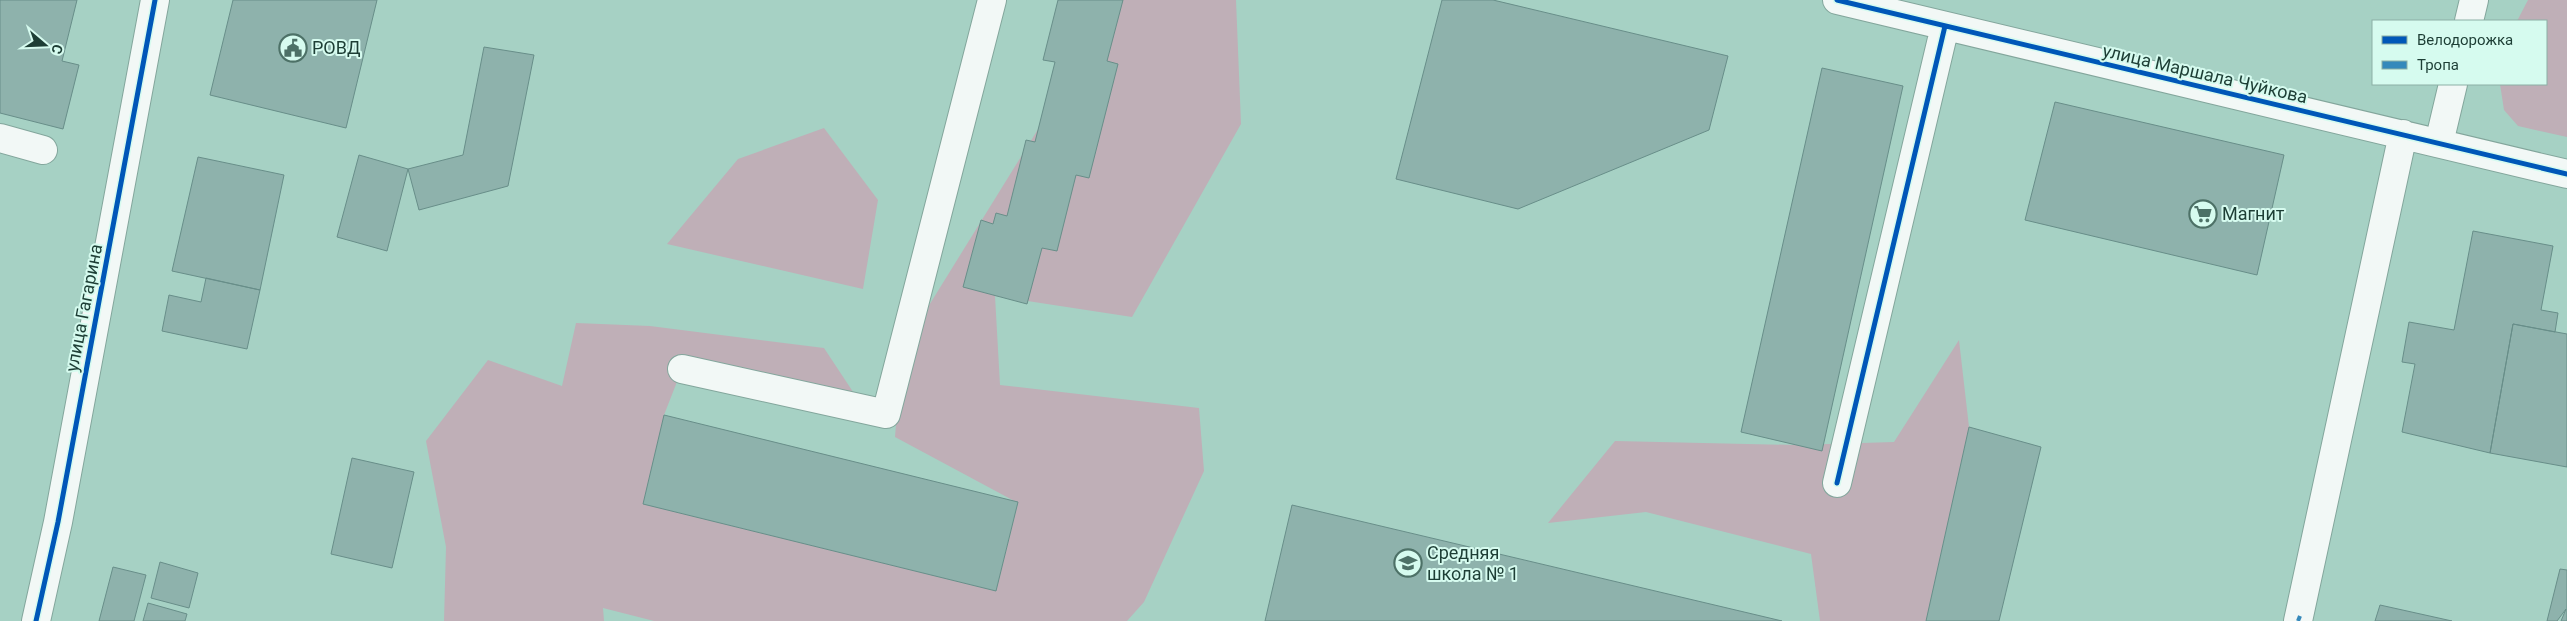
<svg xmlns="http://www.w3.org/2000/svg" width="2567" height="621" font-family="Roboto,sans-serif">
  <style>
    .green { fill: #bfafb7 }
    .building { fill: #8eb2ac; stroke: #688e89 }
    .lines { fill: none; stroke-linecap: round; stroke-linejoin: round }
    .minor-casing { stroke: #83a69c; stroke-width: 30 }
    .minor { stroke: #f2f8f6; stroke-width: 28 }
    .quiet { stroke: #3589bb; stroke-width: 4; stroke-dasharray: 8 4; stroke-linecap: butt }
    .cycleway-casing { stroke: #d6fbef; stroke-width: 8 }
    .cycleway { stroke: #0057b8; stroke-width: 5 }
    .labels { text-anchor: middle; stroke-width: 4; stroke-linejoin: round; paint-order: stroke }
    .poi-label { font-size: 18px; fill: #1d3e35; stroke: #d6fbef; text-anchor: start }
    .street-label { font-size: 18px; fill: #1d3e35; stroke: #d6fbef }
  </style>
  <rect width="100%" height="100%" fill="#a6d1c4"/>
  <path class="green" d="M1118,0H1236L1241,124L1132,317L995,296L1000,385L1199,408L1204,471L1144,602L1127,621H654L603,608L604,621H444L446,547L426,441L488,360L562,386L576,323L650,326L824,348L865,410L682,369L664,415L643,504L996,591L1018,503L895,437L902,349Z
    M2528,0H2567V137L2518,126L2504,110L2500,84H2546V21H2517Z
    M824,128L878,200L863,289L667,244L738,159Z
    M1959,340L1969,427L1926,621H1820L1811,554L1646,512L1548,523L1615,441L1796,445L1894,442Z"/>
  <path class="building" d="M0,0H77L62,61L79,65L63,129L0,113Z
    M233,0H377L346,128L210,95Z
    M1058,0H1123L1107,61L1118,64L1089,178L1076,175L1057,251L1042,248L1027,304L963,287L981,220L993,224L996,213L1007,216L1026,140L1035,142L1055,62L1043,60Z
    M1442,0H1493L1728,56L1709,130L1518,209L1396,179Z
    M484,47L534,55L508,186L419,210L408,169L463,155Z
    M1822,68L1903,86L1822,451L1741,432Z
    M2055,102L2284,155L2257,275L2025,220Z
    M359,155L408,169L387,251L337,237Z
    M198,157L284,175L260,290L172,271Z
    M2473,231L2553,246L2541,310L2558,313L2555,332L2513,324L2490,453L2402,432L2415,364L2402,362L2409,322L2454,330Z
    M206,278L260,290L247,349L162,331L169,295L201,302Z
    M2513,324L2567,334V467L2490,453Z
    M664,415L1018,502L996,591L643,504Z
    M1969,427L2041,447L1999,621H1926Z
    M352,458L414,472L392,568L331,554Z
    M1292,505L1782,621H1265Z
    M160,562L198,573L189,608L151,598Z
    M113,567L146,575L134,621H99Z
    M2560,569L2567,570V621H2561L2566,609L2557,621H2547Z
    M148,603L187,614L185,621H143Z
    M2380,605L2452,621H2375Z"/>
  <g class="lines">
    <g class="minor-casing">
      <path id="minor" d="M1837,0L2567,174
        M2469,21L2474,0
        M0,138L43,150
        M2439,143L2453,84
        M682,369L886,414L992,0
        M1837,483L1945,26
        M36,621L58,522L155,0
        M2298,621L2403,134"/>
    </g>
    <use href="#minor" class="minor"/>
    <path class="quiet" d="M2298,621L2300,616"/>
    <g class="cycleway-casing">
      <path id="cycleway" d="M1837,0L2567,174
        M1837,483L1945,26
        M36,621L58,522L155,0"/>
    </g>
    <use href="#cycleway" class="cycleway"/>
  </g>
  <defs>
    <g id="civic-ring" transform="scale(1.4375)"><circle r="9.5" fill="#d6fbef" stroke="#4d7167" stroke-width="1.5"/><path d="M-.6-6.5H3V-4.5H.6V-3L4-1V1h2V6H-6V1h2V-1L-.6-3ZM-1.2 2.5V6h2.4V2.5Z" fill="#4d7167"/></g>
    <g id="supermarket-ring" transform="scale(1.4375)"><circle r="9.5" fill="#d6fbef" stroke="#4d7167" stroke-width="1.5"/><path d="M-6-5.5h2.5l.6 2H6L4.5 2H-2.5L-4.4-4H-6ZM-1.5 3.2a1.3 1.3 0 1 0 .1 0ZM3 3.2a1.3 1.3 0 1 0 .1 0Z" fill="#4d7167"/></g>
    <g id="school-ring" transform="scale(1.4375)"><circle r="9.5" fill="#d6fbef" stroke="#4d7167" stroke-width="1.5"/><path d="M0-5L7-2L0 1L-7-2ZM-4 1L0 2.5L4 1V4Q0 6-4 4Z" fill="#4d7167"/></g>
  </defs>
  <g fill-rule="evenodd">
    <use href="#civic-ring" x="293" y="48"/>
    <use href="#supermarket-ring" x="2203" y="214"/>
    <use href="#school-ring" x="1408" y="563"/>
  </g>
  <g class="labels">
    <g class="poi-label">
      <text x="312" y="54">РОВД</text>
      <text x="2222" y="220">Магнит</text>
      <text x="1427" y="559">Средняя<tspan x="1427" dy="21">школа № 1</tspan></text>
    </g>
    <g class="street-label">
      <text transform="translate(2205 74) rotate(13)" y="6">улица Маршала Чуйкова</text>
      <text transform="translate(84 308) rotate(-79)" y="6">улица Гагарина</text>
    </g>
  </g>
  <rect x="2372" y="20" width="175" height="65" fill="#d6fbef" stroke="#8cafa5"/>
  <rect x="2382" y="36" width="25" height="8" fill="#0057b8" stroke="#8cafa5"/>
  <text x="2417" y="45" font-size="15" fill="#1d3e35">Велодорожка</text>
  <rect x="2382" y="61" width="25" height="8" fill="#3589bb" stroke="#8cafa5"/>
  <text x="2417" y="70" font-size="15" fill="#1d3e35">Тропа</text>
  <g transform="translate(45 45) rotate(109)" stroke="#d6fbef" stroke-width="4" paint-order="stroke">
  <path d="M0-4L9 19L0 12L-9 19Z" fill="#1d3e35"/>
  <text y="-8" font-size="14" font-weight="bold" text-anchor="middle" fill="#1d3e35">С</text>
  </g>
</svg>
